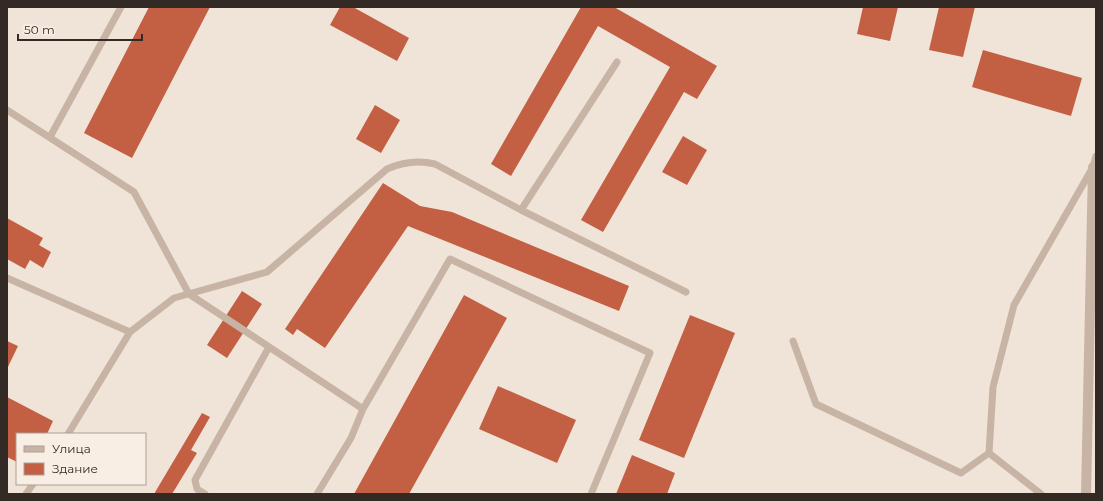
<svg xmlns="http://www.w3.org/2000/svg" width="1103" height="501" font-family="Montserrat,sans-serif">
  <style>
    .building { fill: #c35f43 }
    .lines { fill: none; stroke-linecap: round; stroke-linejoin: round }
    .service { stroke: #c8b4a5; stroke-width: 7 }
    .tertiary { stroke: #c8b4a5; stroke-width: 10 }
  </style>
  <rect width="100%" height="100%" fill="#f0e4d8"/>
  <path class="building" d="M149,7H210L132,158L84,133Z
    M340,7H353L409,38L397,61L330,25Z
    M581,7H614L717,66L697,99L684,92L603,232L581,220L670,67L598,26L511,176L491,164Z
    M863,7H898L890,41L857,34Z
    M939,7H975L963,57L929,50Z
    M983,50L1082,78L1071,116L972,87Z
    M375,105L400,120L381,153L356,139Z
    M683,136L707,150L687,185L662,172Z
    M383,183L420,206L452,212L629,286L619,311L408,226L325,348L297,329L293,335L285,329Z
    M7,218L43,238L39,245L51,252L43,268L30,260L25,269L7,259Z
    M242,291L262,304L227,358L207,345Z
    M464,295L507,318L409,494H354Z
    M690,315L735,333L684,458L639,440Z
    M7,341L18,346L7,369Z
    M498,386L576,420L557,463L479,429Z
    M7,397L53,421L47,434H17V462L7,457Z
    M202,413L210,417L191,450L197,453L172,494H154Z
    M632,455L675,473L667,494H616Z"/>
  <g class="lines">
    <path class="service" d="M7,110L134,192L189,294L363,409L450,259L650,353L591,494
      M50,137L121,7
      M521,210L617,62
      M7,278L130,332L174,298L267,272L387,169C403,162 418,160 435,164L521,210L686,292
      M793,341L816,404L961,473L989,453L1041,494
      M68,434L130,332
      M989,453L993,387L1014,305L1093,167L1096,156
      M26,494L33,484
      M205,494L197,489L195,480L269,347
      M317,494L351,438L363,409"/>
    <path class="tertiary" d="M1086,494L1093,167"/>
  </g>
  <rect width="1103" height="501" fill="none" stroke="#332a26" stroke-width="16"/>
  <rect x="16" y="433" width="130" height="52" fill="#f8eee4" stroke="#a9a098"/>
  <rect x="24" y="446" width="20" height="6" fill="#c8b4a5" stroke="#a9a098"/>
  <text x="52" y="453" font-size="12" fill="#332a26">Улица</text>
  <rect x="24" y="463" width="20" height="12" fill="#c35f43" stroke="#a9a098"/>
  <text x="52" y="473" font-size="12" fill="#332a26">Здание</text>
  <path d="M18 34v6h124v-6" fill="none" stroke="#332a26" stroke-width="2"/>
  <text x="24" y="34" font-size="12" fill="#332a26" stroke="#f8eee4" stroke-width="3" paint-order="stroke">50 m</text>
</svg>
